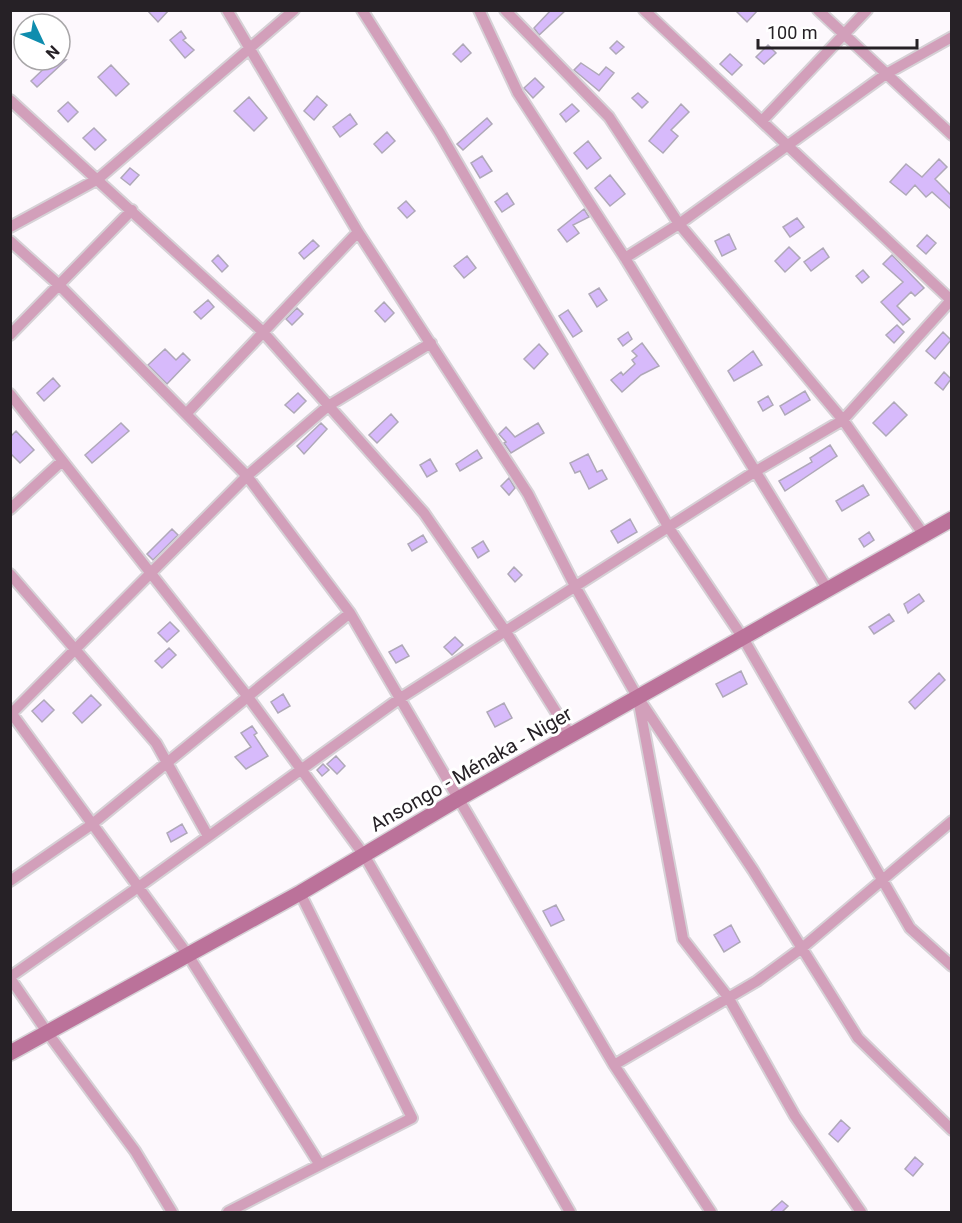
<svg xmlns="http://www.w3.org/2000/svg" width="962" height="1223" font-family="Roboto,sans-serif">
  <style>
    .building { fill: #d7bafb; stroke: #afa8b8; stroke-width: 1.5 }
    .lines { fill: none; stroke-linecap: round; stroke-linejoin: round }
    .minor-casing { stroke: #d6d1d6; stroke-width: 14 }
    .secondary-casing { stroke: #d6d1d6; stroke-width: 18 }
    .minor { stroke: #d29fba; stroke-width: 10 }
    .secondary { stroke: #bb729a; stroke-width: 15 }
    .labels { text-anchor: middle; stroke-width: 6; stroke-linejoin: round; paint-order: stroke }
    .street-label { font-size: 20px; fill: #262126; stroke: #fff }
  </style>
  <rect width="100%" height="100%" fill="#fdf8fd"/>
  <path class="building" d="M147,10H169L158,22Z
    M551,10H566L539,35L534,28Z
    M735,10H758L747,22Z
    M181,31L186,38L183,40L194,50L185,58L170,40Z
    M617,41L624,47L616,54L610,48Z
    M463,44L471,53L461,62L453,54Z
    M768,45L776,53L764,64L756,57Z
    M730,54L742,65L732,75L720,64Z
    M53,60H66L37,87L31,81Z
    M581,63L599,75L606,67L614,73L599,91L574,70Z
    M111,65L129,84L116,96L98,77Z
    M535,78L544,87L533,98L524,88Z
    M638,93L648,102L642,108L632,98Z
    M317,96L327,105L314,120L304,111Z
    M249,97L267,118L254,131L234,111Z
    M68,102L78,112L68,122L58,111Z
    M572,104L579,111L566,122L560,114Z
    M681,104L689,112L671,130L678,136L663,153L649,141Z
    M350,114L357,124L340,137L333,127Z
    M487,118L492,124L463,150L457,144Z
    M94,128L106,140L95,150L83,138Z
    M387,132L395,141L382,153L374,144Z
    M588,141L601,158L587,169L574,153Z
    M482,156L492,171L480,178L471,163Z
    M939,159L947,167L935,179L951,195V209L932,192L926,197L915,185L906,195L890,182L906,164L922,177Z
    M130,168L139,175L130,185L121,178Z
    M610,175L625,194L610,206L595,188Z
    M507,193L514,204L502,212L495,202Z
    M406,201L415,211L407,218L398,208Z
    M584,209L589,217L573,225L579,233L567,242L558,230Z
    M797,218L804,227L790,237L783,227Z
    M729,234L736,249L722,256L715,241Z
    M927,235L936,243L926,254L917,246Z
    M313,240L319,246L304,259L299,253Z
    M789,247L800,258L785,272L775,261Z
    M823,248L829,257L811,271L804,262Z
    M218,255L228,266L222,272L212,261Z
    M892,255L924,288L915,296L911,292L897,306L910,319L903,325L881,302L903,282L883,264Z
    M467,256L476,268L464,278L454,266Z
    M863,270L869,277L862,283L856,276Z
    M599,288L607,300L597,307L589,294Z
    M208,300L214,307L201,319L194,312Z
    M384,302L394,313L385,322L375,311Z
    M297,308L303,314L292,325L286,319Z
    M568,310L582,331L573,337L559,316Z
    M897,325L904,332L894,343L886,335Z
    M628,332L632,339L623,346L618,339Z
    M943,332L951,340L935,359L926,351Z
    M642,343L659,366L641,375L622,392L611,380L621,372L623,375L635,364L632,360L637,356L632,351Z
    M539,344L548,354L534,369L524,359Z
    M165,349L176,360L183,353L190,360L167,384L148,365Z
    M753,351L762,365L734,381L728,371Z
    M944,372L951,379L943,390L935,383Z
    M53,378L60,386L44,401L37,393Z
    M805,391L810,400L785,415L780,406Z
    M298,393L306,401L294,413L285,405Z
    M768,396L773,405L763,411L758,402Z
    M894,402L907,415L886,436L873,423Z
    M391,414L398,422L377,443L369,435Z
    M121,423L129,431L92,463L85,455Z
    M321,423L327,429L304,454L297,446Z
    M538,423L544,433L511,453L504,443L506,442L499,434L506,427L515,437Z
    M16,431L34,450L20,463L10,453V437Z
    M830,445L837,456L785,491L779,481L812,462L810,458Z
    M477,450L482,458L460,471L456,464Z
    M588,454L597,472L602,470L607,479L589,489L580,471L575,473L570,463Z
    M430,459L437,471L427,477L420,465Z
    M509,478L515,488L509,495L501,486Z
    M863,485L869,495L842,511L836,501Z
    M630,519L637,532L618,543L611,531Z
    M172,529L178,535L153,560L147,554Z
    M869,532L874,540L864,547L859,539Z
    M423,535L427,542L412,551L408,544Z
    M483,541L489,551L478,558L472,548Z
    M514,567L522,575L515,582L508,574Z
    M919,594L924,601L908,613L904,604Z
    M889,614L894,621L874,634L869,627Z
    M170,622L179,631L167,642L158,633Z
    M455,637L463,645L452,655L444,647Z
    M402,645L409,656L396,663L389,652Z
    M169,648L176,655L162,668L155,661Z
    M741,671L747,684L723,697L716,684Z
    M939,673L945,680L915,709L909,702Z
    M283,694L290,706L278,713L271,702Z
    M91,695L101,705L82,723L73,713Z
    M44,700L54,710L42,722L32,711Z
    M504,703L512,718L495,727L487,712Z
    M252,726L257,733L254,735L268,756L246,769L235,757L251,747L241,733Z
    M336,756L345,766L337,774L327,764Z
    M323,764L329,770L322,776L317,770Z
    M182,824L187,833L171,842L167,833Z
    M556,905L564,920L551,926L543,911Z
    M731,925L740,942L724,952L714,935Z
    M841,1120L850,1128L838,1142L829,1134Z
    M915,1157L923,1164L913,1176L905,1169Z
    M782,1201L788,1206L782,1212H770Z"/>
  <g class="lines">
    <g class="minor-casing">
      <path id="minor" d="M227,10L358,232L528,494L576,588L638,698L683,939L728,997L795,1116L861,1212
        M362,10L440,133L669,528L743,638L910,928L952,966
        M479,10L518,93L625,258L828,590
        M505,10L609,117L679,224L843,420L924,535
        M644,10L952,301
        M818,10L952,135
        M10,100L263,332L424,513L506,632L571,736
        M762,121L867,10
        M10,227L98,179L294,10
        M10,241L59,285L247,476L350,613L614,1065L711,1212
        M625,258L679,224L886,74L952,37
        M10,335L132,210
        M10,394L248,697L364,855L570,1212
        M186,414L358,232
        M10,509L62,461
        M10,574L156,743L208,836
        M641,702L753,870L858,1038L952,1130
        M12,714L188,955L320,1165
        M10,715L247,476L328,406L431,343
        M10,881L91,825L350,613
        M10,977L137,888L399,699L756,471L843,420L952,299
        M10,978L47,1032L135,1151L172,1212
        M614,1065L757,981L802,948L952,821
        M228,1212L412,1118L300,893"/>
    </g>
    <g class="secondary-casing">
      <path id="secondary" d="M10,1053L300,893L458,799L952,519"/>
    </g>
    <use href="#minor" class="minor"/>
    <use href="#secondary" class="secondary"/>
  </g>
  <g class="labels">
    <g class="street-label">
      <text transform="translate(471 769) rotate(-30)" y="7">Ansongo - Ménaka - Niger</text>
    </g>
  </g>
  <rect width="962" height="1223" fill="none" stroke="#262126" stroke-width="24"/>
  <g transform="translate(42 42) rotate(134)"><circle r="28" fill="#ffffff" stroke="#a8a6a8" stroke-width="1.5"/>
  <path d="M0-4.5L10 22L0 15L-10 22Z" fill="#0f8dae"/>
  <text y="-9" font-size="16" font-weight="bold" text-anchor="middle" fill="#262126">N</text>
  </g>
  <path d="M758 39v9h159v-9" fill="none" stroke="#262126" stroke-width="3"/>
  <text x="767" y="39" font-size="18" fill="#262126" stroke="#ffffff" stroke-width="4.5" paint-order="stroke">100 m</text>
</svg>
